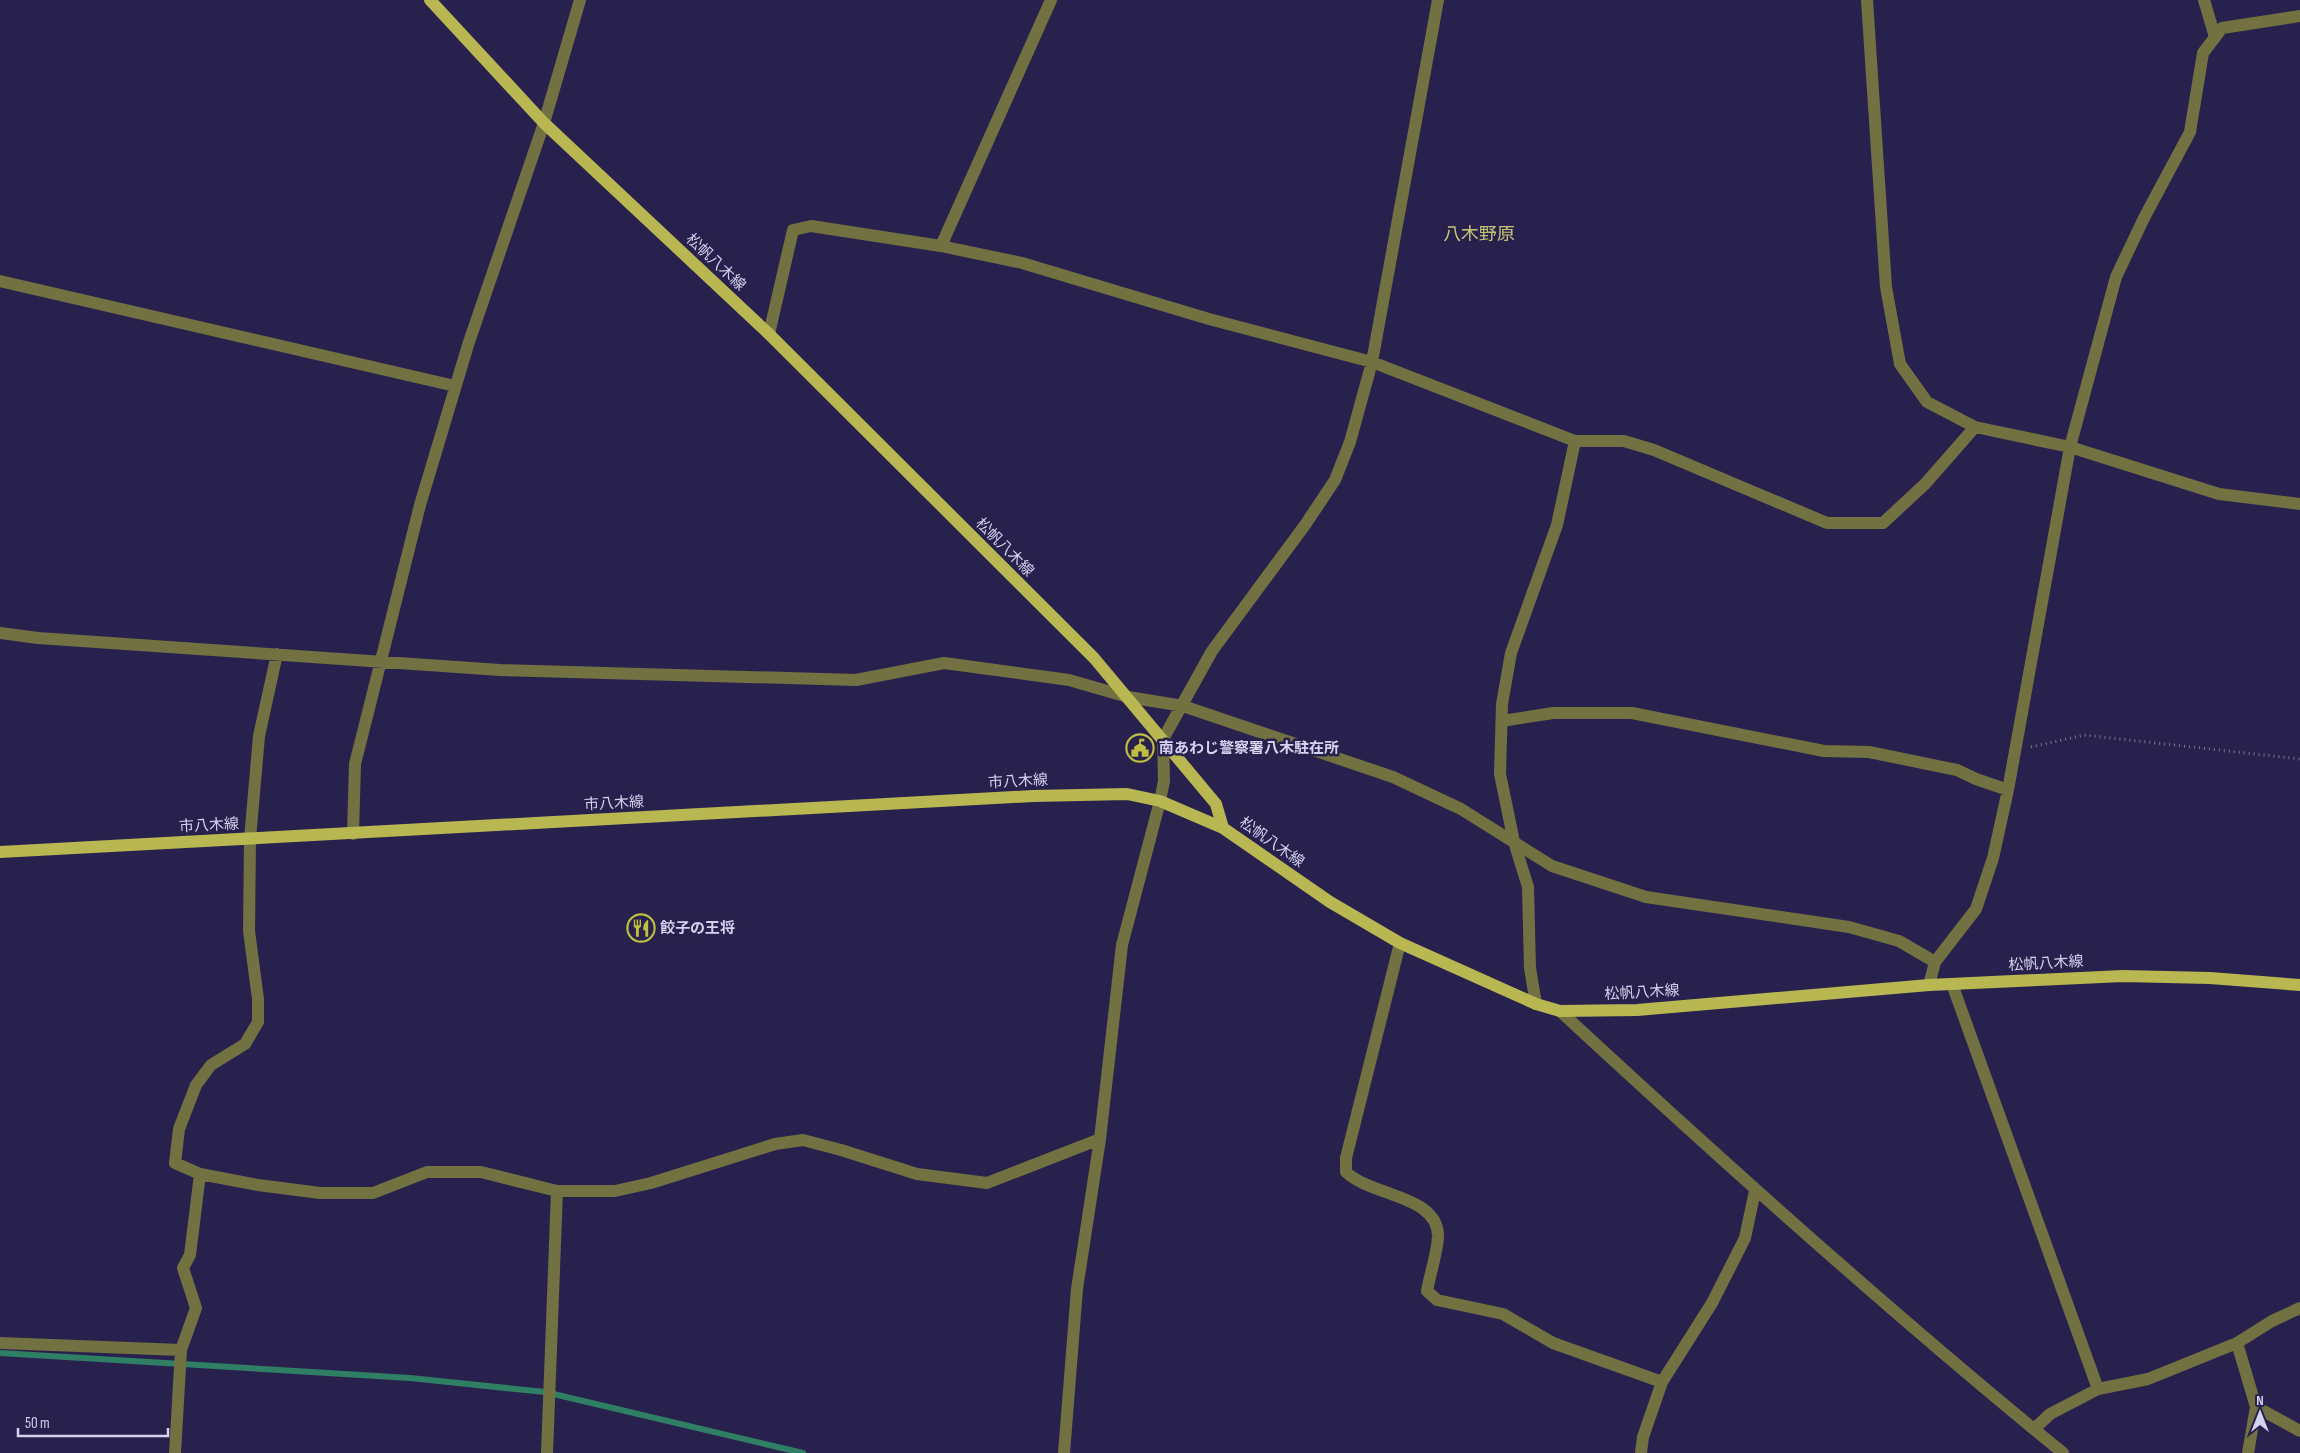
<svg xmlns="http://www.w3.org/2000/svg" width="2300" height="1453" font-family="'Sofia Sans Condensed','Noto Sans JP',sans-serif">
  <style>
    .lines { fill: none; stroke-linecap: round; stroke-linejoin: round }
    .stream { stroke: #2f7f65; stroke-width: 6 }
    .path { stroke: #797498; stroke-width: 3; stroke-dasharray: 1 4; stroke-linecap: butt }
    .minor { stroke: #717142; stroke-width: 12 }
    .major { stroke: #b9b751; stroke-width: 12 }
    .labels { text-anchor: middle; stroke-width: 5; stroke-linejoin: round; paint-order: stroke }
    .street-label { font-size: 15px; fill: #d4d2ee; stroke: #29214d }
    .poi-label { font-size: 15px; font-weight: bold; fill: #d4d2ee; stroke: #29214d; text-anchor: start }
    .quarter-label { font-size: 18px; fill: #c4c476; stroke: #29214d }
  </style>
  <rect width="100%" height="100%" fill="#29214d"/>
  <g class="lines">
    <path class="stream" d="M0,1353L410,1378L545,1392L803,1453"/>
    <path class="path" d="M2031,747L2084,735L2300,759"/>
    <path class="minor" d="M1867,0L1886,287L1900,364L1927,402L1975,427L2070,447L2219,494L2300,504
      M2204,0L2215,37
      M941,246L1051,0
      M0,281L455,386
      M769,334L793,230L811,226L941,246L1022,263L1209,319L1372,362L1575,441H1624L1654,450L1827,523H1883L1925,484L1975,427
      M0,633L38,638L500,670L856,680L944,663L1069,680L1128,697L1183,706L1393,777L1461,809L1552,866L1646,897L1849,927L1899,941L1935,962
      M277,654L259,736L250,839L249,931L258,999V1022L245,1044L211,1065L196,1085L179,1129L175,1163L200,1174L258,1185L320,1193H373L427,1172H481L557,1191H615L651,1183L775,1144L803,1140L841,1150L917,1174L987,1183L1100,1139
      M1502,721L1553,713H1632L1824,751L1869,752L1957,770L1976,779L2008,790
      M353,834L355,764L420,505L468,345L544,123L580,0
      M1400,943L1346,1158V1172C1372,1197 1439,1195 1438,1237C1437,1254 1430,1274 1427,1291L1437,1300L1503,1314L1553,1343L1662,1382
      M1952,984L2098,1389
      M1929,985L1935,962L1976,909L1993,858L2008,790L2070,447L2116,277L2144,218L2190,132L2203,53L2222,28L2300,16
      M1536,1004L1530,968L1528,887L1514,842L1500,774L1502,704L1511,653L1557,525L1575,441
      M1560,1011C1724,1163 1890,1312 2063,1453
      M0,1343L181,1350L196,1308L183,1268L190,1255L200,1174
      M2256,1407L2300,1431
      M2034,1429L2050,1414L2098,1389L2148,1379L2237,1343
      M175,1453L181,1350
      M547,1453L557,1191
      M1064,1453L1077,1289L1100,1139L1122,945L1160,801L1164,781L1163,739L1212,651L1305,525L1335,480L1350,442L1372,362L1438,0
      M1641,1453L1643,1437L1662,1382L1712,1303L1745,1238L1755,1191
      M2248,1453L2256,1407L2237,1343L2272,1321L2300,1308"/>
    <path class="major" d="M430,0L544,123L769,334L1094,658L1216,804L1223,828
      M0,852L1033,796L1127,794L1160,801L1223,828L1330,902L1400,943L1536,1004L1560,1011L1637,1010L1929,985L2123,976L2210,978L2300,985"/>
  </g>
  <defs>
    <g id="civic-ring" transform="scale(1.4375)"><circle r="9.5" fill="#29214d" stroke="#c0be40" stroke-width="1.5"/><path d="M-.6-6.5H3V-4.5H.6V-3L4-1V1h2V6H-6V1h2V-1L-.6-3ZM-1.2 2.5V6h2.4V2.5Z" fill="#c0be40"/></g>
    <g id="restaurant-ring" transform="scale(1.4375)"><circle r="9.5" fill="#29214d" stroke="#c0be40" stroke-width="1.5"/><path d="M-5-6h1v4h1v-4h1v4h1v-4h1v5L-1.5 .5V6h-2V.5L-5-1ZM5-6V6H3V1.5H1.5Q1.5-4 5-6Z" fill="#c0be40"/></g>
  </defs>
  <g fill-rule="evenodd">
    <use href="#civic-ring" x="1140" y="748"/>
    <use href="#restaurant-ring" x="641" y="928"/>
  </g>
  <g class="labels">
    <g class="street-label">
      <text transform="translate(716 262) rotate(43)" y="5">松帆八木線</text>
      <text transform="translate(1005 547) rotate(45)" y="5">松帆八木線</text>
      <text transform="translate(1018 781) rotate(-3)" y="5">市八木線</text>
      <text transform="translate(614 803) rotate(-3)" y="5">市八木線</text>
      <text transform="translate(209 825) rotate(-3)" y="5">市八木線</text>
      <text transform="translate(1272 842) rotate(35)" y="5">松帆八木線</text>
      <text transform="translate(2046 963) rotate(-3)" y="5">松帆八木線</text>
      <text transform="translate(1642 992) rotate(-3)" y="5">松帆八木線</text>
    </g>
    <g class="poi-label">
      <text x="1159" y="753">南あわじ警察署八木駐在所</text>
      <text x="660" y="933">餃子の王将</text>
    </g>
    <g class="quarter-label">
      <text x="1479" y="240">八木野原</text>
    </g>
  </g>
  <g transform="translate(2260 1413)" stroke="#29214d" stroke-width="4" paint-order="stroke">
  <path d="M0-4L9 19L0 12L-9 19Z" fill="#d4d2ee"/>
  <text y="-8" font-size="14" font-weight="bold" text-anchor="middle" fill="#d4d2ee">N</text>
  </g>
  <path d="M18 1428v8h150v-8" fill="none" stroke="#d4d2ee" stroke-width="2.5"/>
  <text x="25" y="1428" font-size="15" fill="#d4d2ee" stroke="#29214d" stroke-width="4" paint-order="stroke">50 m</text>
</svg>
